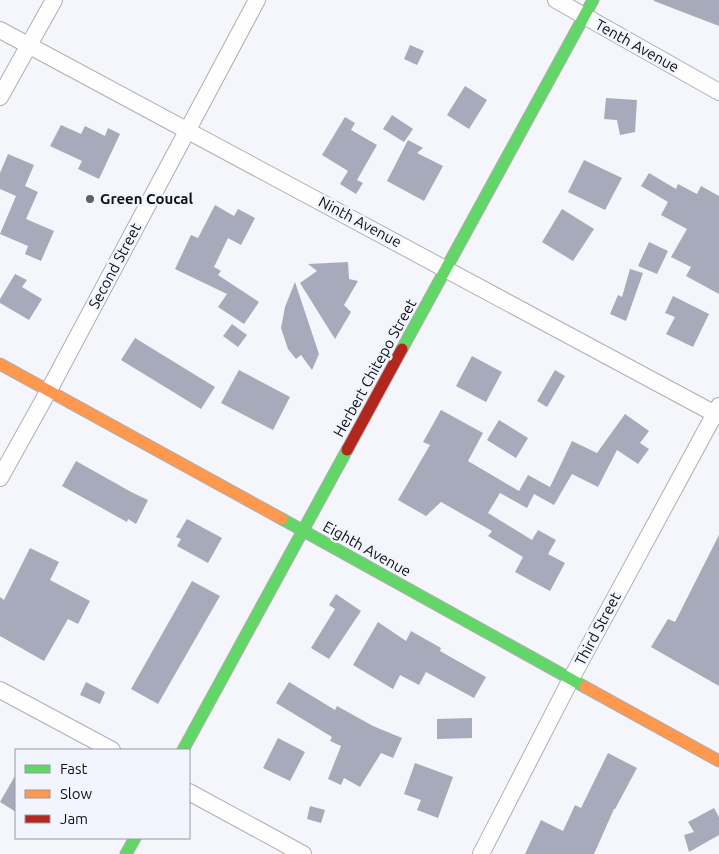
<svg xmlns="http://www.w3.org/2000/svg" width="719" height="854" font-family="Ubuntu,sans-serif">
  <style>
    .building { fill: #a6aaba }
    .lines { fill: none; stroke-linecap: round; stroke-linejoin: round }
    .street-casing { stroke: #aeaeb3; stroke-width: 18 }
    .fast-casing { stroke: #aeaeb3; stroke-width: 13 }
    .slow-casing { stroke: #aeaeb3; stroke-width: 13 }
    .jam-casing { stroke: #aeaeb3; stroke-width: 13 }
    .street { stroke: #fefefe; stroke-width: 16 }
    .fast { stroke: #63d668; stroke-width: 11 }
    .slow { stroke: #ff974d; stroke-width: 11 }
    .jam { stroke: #b3261e; stroke-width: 11 }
    .poi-dot { fill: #606166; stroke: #f2f5fe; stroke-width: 2 }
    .labels { text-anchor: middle; stroke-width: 5; stroke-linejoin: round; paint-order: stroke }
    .street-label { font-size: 15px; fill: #0f1115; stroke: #f2f5fe }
    .poi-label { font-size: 15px; font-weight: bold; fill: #0f1115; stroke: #f2f5fe; text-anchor: start }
  </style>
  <rect width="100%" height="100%" fill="#f5f6fb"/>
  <path class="building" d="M654,0H719V26L654,1Z
    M410,45L424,51L417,65L404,59Z
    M465,86L487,100L469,129L447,115Z
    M606,98L637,100L635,132L620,135L617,120L604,119Z
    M392,115L413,129L404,142L383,129Z
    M345,117L355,123L351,130L377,145L357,180L363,183L356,194L340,184L348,171L322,155Z
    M61,125L81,134L85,126L105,136L108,128L120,134L99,179L78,169L82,161L50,146Z
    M408,140L423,148L417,153L443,166L424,201L387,181Z
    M8,154L34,165L25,186L38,192L26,219L54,231L41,261L25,254L28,246L0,234L16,196L0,189V173Z
    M584,160L622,178L605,210L568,192Z
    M649,173L676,189L678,184L697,194L701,186L719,196V294L686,276L691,267L671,257L687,229L661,215L668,202L641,186Z
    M215,205L234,216L238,209L255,218L241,245L228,238L214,267L221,271L218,275L259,302L244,324L218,307L227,294L175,269L191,235L198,238Z
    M562,209L594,229L573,261L542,242Z
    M649,242L668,251L657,274L638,266Z
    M348,262L349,279L358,281L344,305L351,312L335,339L300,283L317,271L308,264Z
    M630,269L643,273L626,321L610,314L618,295L622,297Z
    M15,274L27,280L22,287L42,299L29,320L0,303V299Z
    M295,282L319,354L312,370L301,355L296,359L288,349L281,328L285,307Z
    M673,296L709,314L693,347L666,334L675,317L665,313Z
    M232,324L247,335L238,347L223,336Z
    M135,338L215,387L201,409L121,360Z
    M472,356L502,372L486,402L456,386Z
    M239,370L290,397L273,430L221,403Z
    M555,370L565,376L547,407L537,401Z
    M441,410L483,433L468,461L519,491L528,475L550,487L572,441L597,453L625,414L649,431L640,443L649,449L638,464L617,450L598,487L572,474L554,505L534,494L527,508L500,493L488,513L532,540L538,530L556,540L548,554L565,563L550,591L515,572L523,557L488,536L492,531L441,502L426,516L398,500L430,445L423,442Z
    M499,420L528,438L516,458L487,440Z
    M76,461L133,493L148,500L136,524L128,519L127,522L62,486Z
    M187,519L222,538L208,563L177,546L181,539L176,537Z
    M719,535V686L651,647L668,619L675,622Z
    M30,548L59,562L50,580L90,601L78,624L68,619L44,661L0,636V597L4,600Z
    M192,581L220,596L158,704L131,689Z
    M336,594L361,611L329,659L311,648L335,609L329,605Z
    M378,622L406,641L411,631L441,648L440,651L486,677L474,698L426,672L419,685L400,675L393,689L353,665Z
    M86,682L105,692L100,704L80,695Z
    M289,682L335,710L337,706L373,726L402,738L393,758L381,753L360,787L344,778L341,785L328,779L341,746L330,741L332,737L276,703Z
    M472,718V738L437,739V719Z
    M278,738L305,752L290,781L263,768Z
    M608,753L637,768L615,809H614L594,854H525L541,820L563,831L575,805L581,808Z
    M415,763L453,777L438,818L417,810L421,800L404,794Z
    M16,774V812L0,802Z
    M310,806L325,810L321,823L307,819Z
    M714,808L719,817V835L689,852L684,835L694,832L688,822Z"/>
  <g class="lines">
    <g class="street-casing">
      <path id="street" d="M556,0L719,92
        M0,30L719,416
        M0,97L54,0
        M0,478L49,390L257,0
        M0,690L112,750
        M189,792L303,854
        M481,854L571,679L719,406"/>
    </g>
    <g class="fast-casing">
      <path id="fast" d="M402,349L593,0
        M282,519L585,687
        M183,750L347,450
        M126,854L135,838"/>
    </g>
    <g class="slow-casing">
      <path id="slow" d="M0,364L282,519
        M585,687L719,761"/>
    </g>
    <g class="jam-casing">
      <path id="jam" d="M347,450L402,349"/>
    </g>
    <use href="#street" class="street"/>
    <use href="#fast" class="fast"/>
    <use href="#slow" class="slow"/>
    <use href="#jam" class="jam"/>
  </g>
  <circle class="poi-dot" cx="90" cy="199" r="5"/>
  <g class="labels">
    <g class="street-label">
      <text transform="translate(637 46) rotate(29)" y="5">Tenth Avenue</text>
      <text transform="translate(360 222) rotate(28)" y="5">Ninth Avenue</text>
      <text transform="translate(115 266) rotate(-62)" y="5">Second Street</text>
      <text transform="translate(375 368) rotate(-61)" y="5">Herbert Chitepo Street</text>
      <text transform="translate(367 549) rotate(29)" y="5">Eighth Avenue</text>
      <text transform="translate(598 629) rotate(-62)" y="5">Third Street</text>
    </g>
    <g class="poi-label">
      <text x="100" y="204">Green Coucal</text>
    </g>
  </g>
  <rect x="15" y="749" width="175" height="90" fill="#f2f5fe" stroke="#979aa1"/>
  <rect x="25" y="765" width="25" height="8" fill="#63d668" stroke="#979aa1"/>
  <text x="60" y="774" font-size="15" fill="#0f1115">Fast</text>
  <rect x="25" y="790" width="25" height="8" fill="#ff974d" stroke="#979aa1"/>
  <text x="60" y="799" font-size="15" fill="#0f1115">Slow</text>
  <rect x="25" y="815" width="25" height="8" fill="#b3261e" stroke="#979aa1"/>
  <text x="60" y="824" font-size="15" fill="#0f1115">Jam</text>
</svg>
